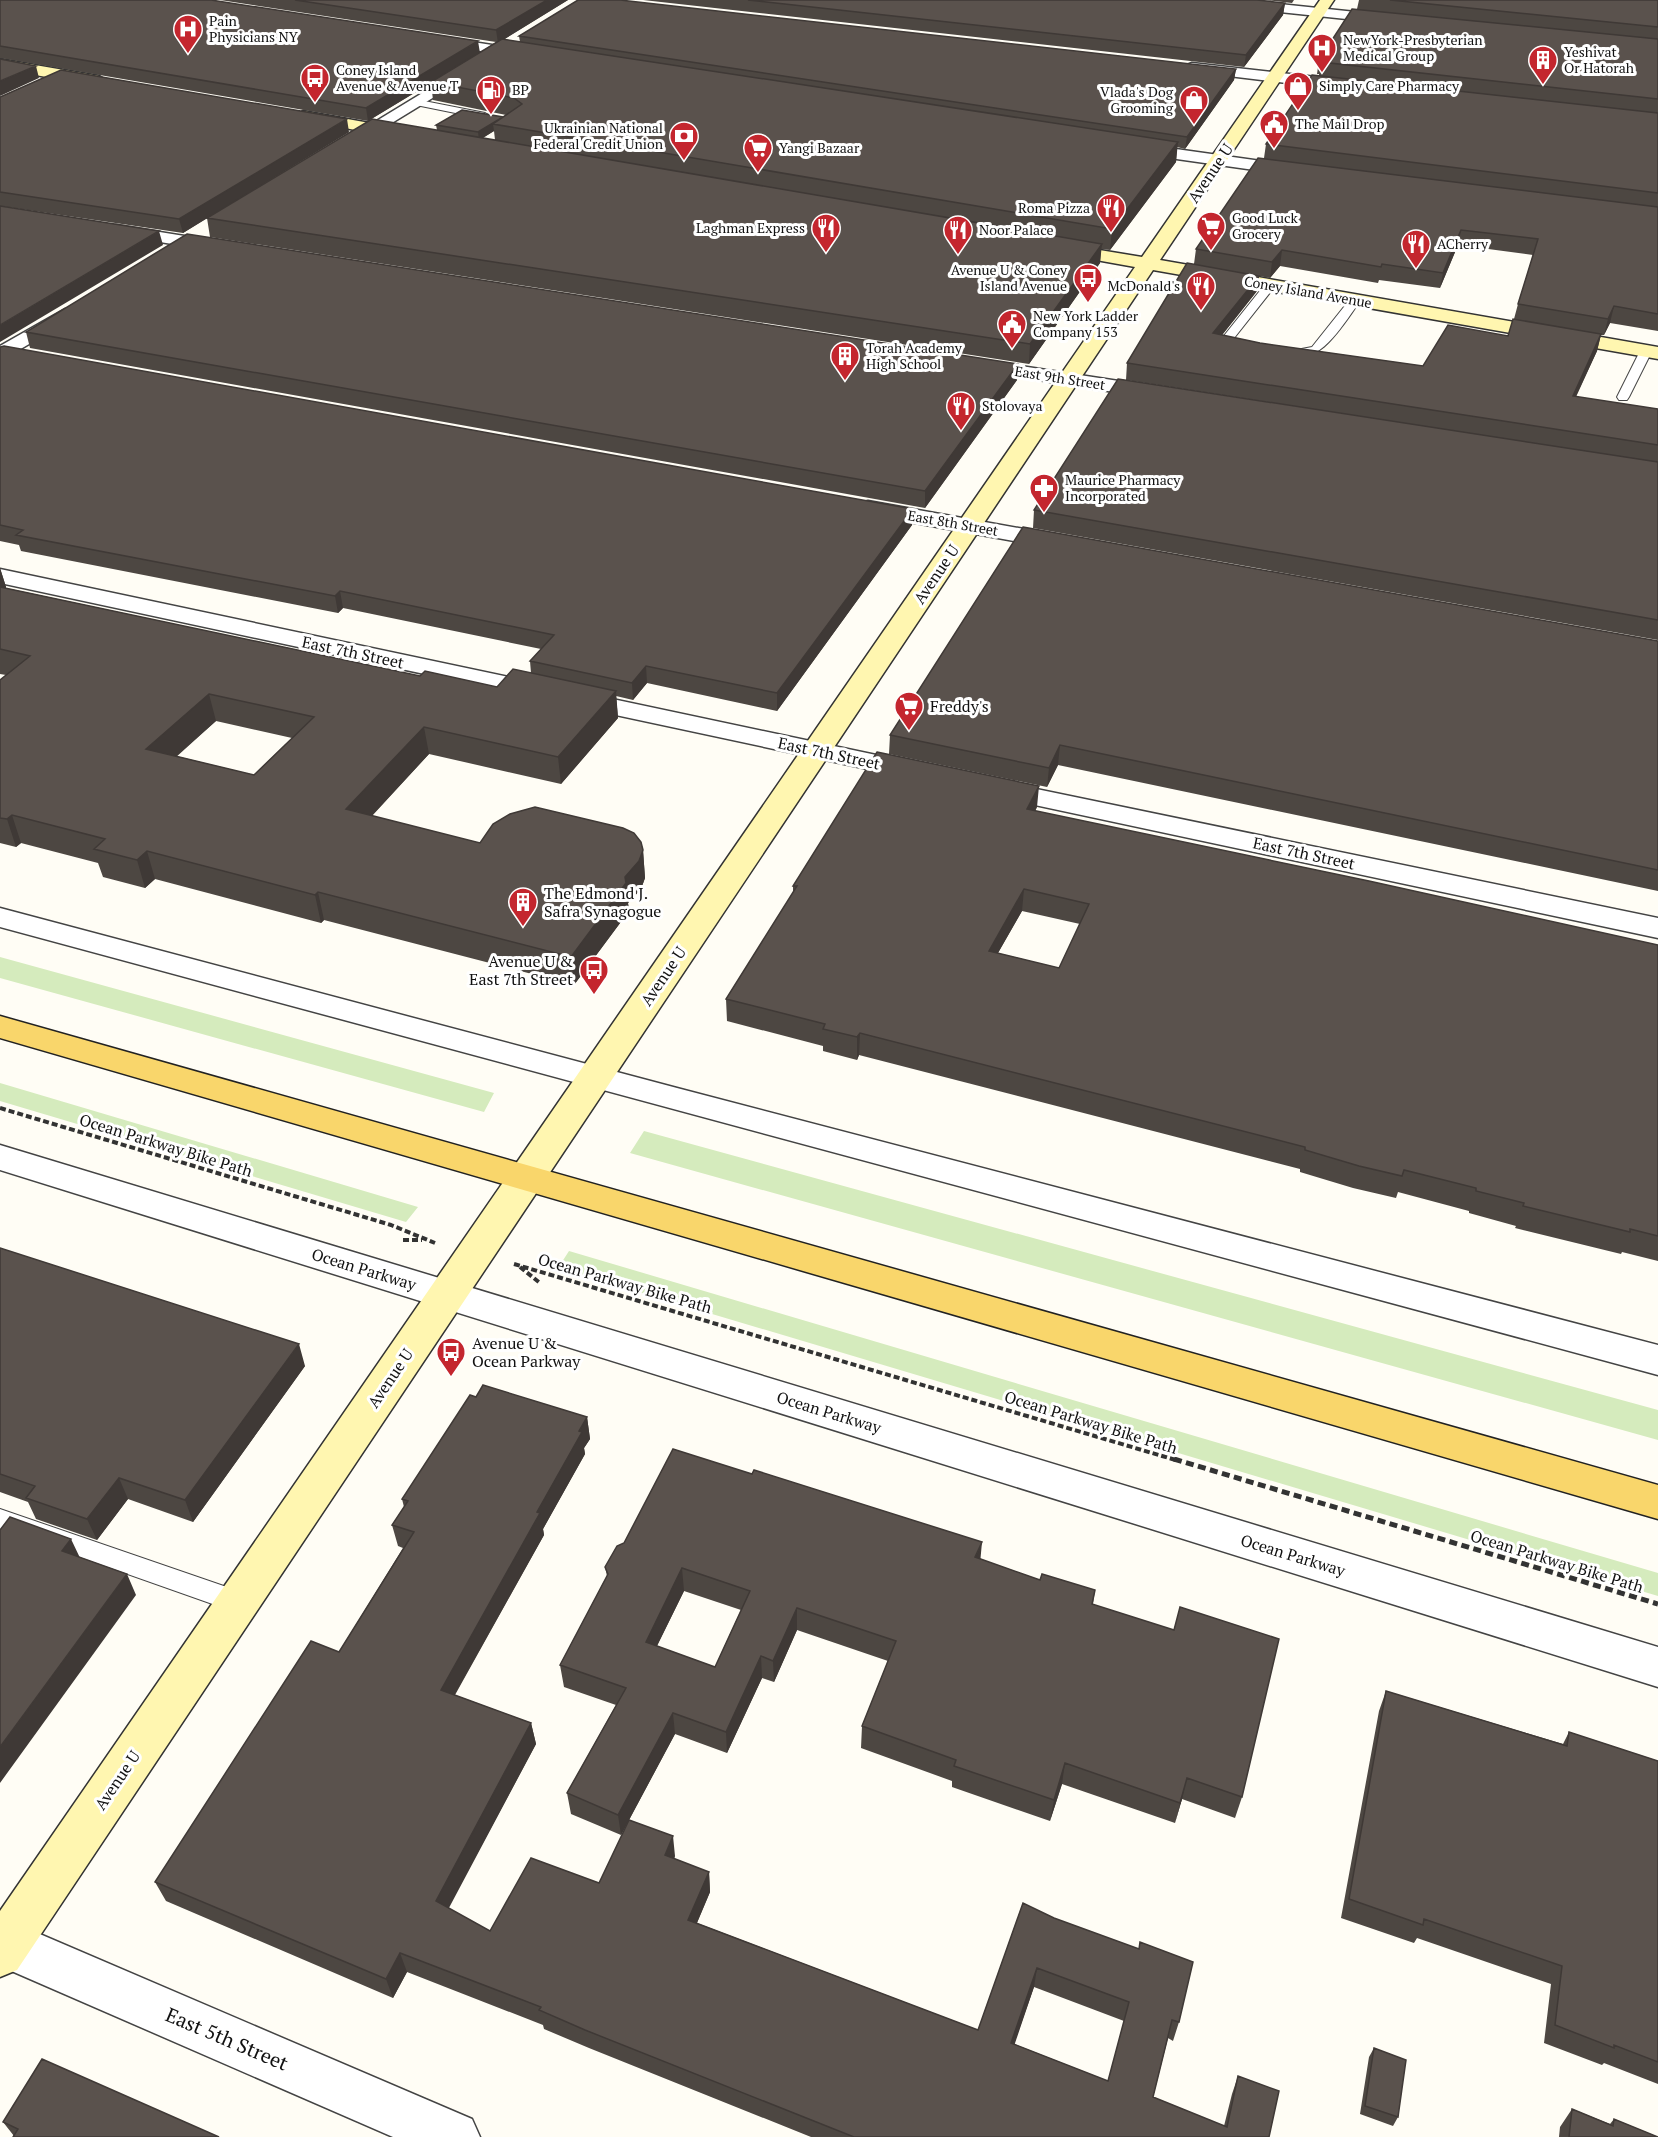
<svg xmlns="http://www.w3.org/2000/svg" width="1658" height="2137" font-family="'PT Serif',serif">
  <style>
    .green { fill: #d5ebbd }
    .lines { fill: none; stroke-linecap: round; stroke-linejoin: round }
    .service-casing { stroke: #444; stroke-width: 2 }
    .minor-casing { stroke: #444; stroke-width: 3 }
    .secondary-casing { stroke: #333; stroke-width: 3 }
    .primary-casing { stroke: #222; stroke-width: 3 }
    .path-far1 { stroke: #333; stroke-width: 4; stroke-dasharray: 6 3; stroke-linecap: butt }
    .path { stroke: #333; stroke-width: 5; stroke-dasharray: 8 4.5; stroke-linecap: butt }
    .service { fill: #fff; fill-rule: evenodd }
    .minor { fill: #fff; fill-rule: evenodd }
    .secondary { fill: #fff6b0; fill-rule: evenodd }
    .primary { fill: #f9d66b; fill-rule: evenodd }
    .wall { fill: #4d4742; fill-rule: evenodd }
    .shaded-wall { fill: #3f3936 }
    .building { fill: #5a524d; stroke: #3f3936; stroke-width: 1.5; fill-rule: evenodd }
    .labels { text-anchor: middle; stroke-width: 6; stroke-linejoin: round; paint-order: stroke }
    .far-poi-label { font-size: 14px; fill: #111; stroke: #fff; text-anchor: start }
    .far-street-label { font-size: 14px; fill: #111; stroke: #fff }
    .street-label { font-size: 16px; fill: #111; stroke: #fff }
    .poi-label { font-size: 16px; fill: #111; stroke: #fff; text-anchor: start }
    .near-street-label { font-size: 20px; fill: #111; stroke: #fff }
  </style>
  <rect width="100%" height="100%" fill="#fffdf5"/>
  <path class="green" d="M0,957L494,1093L484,1112L0,978Z
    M0,1083L418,1207L406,1222L0,1101Z
    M644,1131L1658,1410V1440L630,1153Z
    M569,1251L1658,1573V1596L558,1268Z"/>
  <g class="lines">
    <g class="service-casing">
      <path id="service" d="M414,99L485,113L490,116L485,119L411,104L409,102Z
        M1266,283L1276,285L1231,342L1246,349L1240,353L1226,350L1219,342Z
        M1351,298L1361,300C1342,325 1322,365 1286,358V352L1312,347Z
        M1646,347L1652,351L1629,397L1627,400H1619L1617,397L1640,351Z
        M0,1509L247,1594L251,1602L247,1610L238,1613L0,1529Z"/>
    </g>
    <g class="minor-casing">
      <path id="minor" d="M1195,0H1242L1394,16L1401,20L1394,24L1202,4Z
        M434,36L531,51L538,55L531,59L429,43L427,40Z
        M1192,63L1352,81L1360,86L1352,91L1187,71L1184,68L1187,65Z
        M470,64L478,69L475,72L351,148L345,150L337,145Z
        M1133,143L1296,166L1304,171L1296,176L1127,152L1125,148Z
        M116,225L222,242L231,247L222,252L110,234L107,230L110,226Z
        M65,309L75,315L72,319L0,361V346Z
        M975,359L1158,387L1165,389L1168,393L1165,397L1158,399L968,369L965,365L968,361Z
        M868,501L1063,536L1071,538L1075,543L1071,548L1063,550L860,513L857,508L860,503Z
        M0,569L914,763L924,765L928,771L924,777L914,779L0,583Z
        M993,780L1658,918V938L983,794L979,788L983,782Z
        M0,908L677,1088L1658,1345V1375L0,927Z
        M0,1145L1658,1647V1687L0,1170Z
        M0,1917L472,2119L480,2137H393L0,1966Z"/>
    </g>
    <g class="secondary-casing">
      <path id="secondary" d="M1320,0H1334L1160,260L1658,347V359L1153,270L17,1970L0,1977V1911L1135,267L1057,253L1048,248L1057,243L1142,257Z
        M0,59L99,76L107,81L99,86L0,69Z
        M303,111L403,129L411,134L403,139L297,119L295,116Z"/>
    </g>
    <g class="primary-casing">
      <path id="primary" d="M0,1016L1658,1485V1519L0,1038Z"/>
    </g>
    <path class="path-far1" d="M0,1108L391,1225L435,1243
      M403,1240H422
      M514,1264L1179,1461
      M520,1267L540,1283"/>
    <path class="path" d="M1174,1459L1658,1604"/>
    <use href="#service" class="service"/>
    <use href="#minor" class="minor"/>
    <use href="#secondary" class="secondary"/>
    <use href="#primary" class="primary"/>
  </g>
  <path class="wall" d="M0,0L479,53L496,42L220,0H568L503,40L520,42L519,36L1236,69L1234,80L1185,149L1177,147L1176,162L1110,250L1101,249L1100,263L1029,364L210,237L207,218L183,233L0,206V97L349,132L214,214L437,130L436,125L503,117L506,115L433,100L431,83L368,121L0,58ZM494,131L495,140L483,138Z
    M643,0H1257L1285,3L1283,15L1244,67Z
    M1265,0H1294L1292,3Z
    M1359,0H1658V331L1610,323L1604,335H1601L1597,351L1576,397L1658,409V640L1033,528L1034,510L1401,423L1126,380L1127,363L1194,264L1196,249L1264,158L1266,144L1319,76V74H1317L1319,60L1357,9ZM1458,245L1533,255L1518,304L1514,319L1508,336L1423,366L1260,343L1222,335L1257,291L1259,276L1270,278L1280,266L1378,283L1379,280L1440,288Z
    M26,332L1017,380L925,508L30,348Z
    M0,347L913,509L912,525L777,711L647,683L633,700L616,696L618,718L561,784L429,754L372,816L480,843L643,850L645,878L641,889L628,903L629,911L574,985L324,920L321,923L155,879L145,888L103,877L98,863L21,843L16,847L0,843V680L6,675L0,674V568L6,587V588L420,676L497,687L531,673L530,661L541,649L343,608L338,613L21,551L19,545L0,541ZM216,721L292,738L254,775L176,756Z
    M1658,641V891L1058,765L1047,787L889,754L890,735Z
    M1037,807L1035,811L1658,945V1261L1622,1252L1621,1254L1515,1228L1516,1226L1469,1213V1211L1398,1192L1396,1198L1353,1188L1300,1172V1169L859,1055L857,1060L823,1051V1046L727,1021L726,999L793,893V886ZM1022,911L1080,924L1059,968L998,953Z
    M0,1248L305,1366L193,1522L128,1499L97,1540L36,1519L28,1502L0,1492Z
    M476,1397L587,1417L590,1439L584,1448L585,1454L543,1529L544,1535L455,1695L531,1723L536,1744L448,1908L490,1931L599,1883L675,1856L674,1859L709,1872L710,1892L697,1923L978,2030L1023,1903L1179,2022L1173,2041L1168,2038L1153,2097L1224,2126L1232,2094L1238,2076L1269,2137H811L589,2048L544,2029L543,2025L407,1972L393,1998L166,1901L155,1882L339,1652L403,1548L398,1546L392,1525L404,1507L402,1499ZM1034,1987L1124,2021L1108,2081L1014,2044Z
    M980,1559L1040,1580L1095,1590L1093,1604L1242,1797L1235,1818L1182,1799L1175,1823L1062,1784L1050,1821L952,1787V1781L861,1748L862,1726L888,1661L797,1630L774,1682L762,1678L727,1753L675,1734L621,1835L571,1814L567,1793L616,1705L564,1687L560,1665L607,1576L605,1567ZM684,1591L741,1610L715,1667L657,1646Z
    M1386,1691L1563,1744L1569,1732L1658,1761V2084L1604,2063L1602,2065L1544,2043L1551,1984L1417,1938L1414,1943L1341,1918L1379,1711Z
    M1374,2048L1398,2117L1393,2126L1360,2114L1369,2057Z
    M1572,2109L1610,2124L1614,2119L1658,2137H1559L1560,2127Z
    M3,2122L219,2137L14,2136Z"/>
  <path class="shaded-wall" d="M547,0H568L498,43L496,30Z
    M1285,3L1283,15L1244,67L1246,55Z
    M478,41L480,53L368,121L366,108Z
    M36,66L39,78L0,96V81Z
    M1236,69L1234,80L1185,149L1187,137Z
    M503,117L493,124L494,131L479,140L478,132Z
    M347,119L349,132L183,233L179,219Z
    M1178,142L1176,162L1110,250L1112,229Z
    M1461,230L1458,245L1440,288L1443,273Z
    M159,231L163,245L0,342V325Z
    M1102,244L1100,263L1029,364L1030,344Z
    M1282,250L1280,266L1270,278L1272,262Z
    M1259,276L1257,291L1211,349L1213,333Z
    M1614,306L1610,323L1604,335L1608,319Z
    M1601,334L1597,351L1568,413L1573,396Z
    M1018,364L1017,380L925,508V491Z
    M913,509L912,525L777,711V693Z
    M0,568L6,587L1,611L0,609Z
    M340,591L343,608L338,613L335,596Z
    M646,666L647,683L633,700L632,683Z
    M616,691L618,718L561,784L558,757Z
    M209,694L216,721L154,777L146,749Z
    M424,727L429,754L352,837L346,809Z
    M1060,745L1058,765L1047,787L1049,768Z
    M1039,786L1037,807L1025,831L1027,809Z
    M12,815L21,843L16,847L7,819Z
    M643,850L645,878L641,889L628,903L629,911L574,985L571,957Z
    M147,851L155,879L145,888L137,860Z
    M1024,889L1022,911L987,972L989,951Z
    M318,892L324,920L321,923L315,895Z
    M860,1033L859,1055L857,1060V1037Z
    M299,1344L305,1366L193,1522L185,1500Z
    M587,1417L590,1439L584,1448L585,1454L543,1529L544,1535L446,1710L441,1690Z
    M119,1478L128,1499L97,1540L87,1519Z
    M71,1539L81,1560L62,1551Z
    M982,1542L980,1564L975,1557Z
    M682,1568L684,1591L648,1664L646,1642Z
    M127,1574L136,1595L0,1783V1747Z
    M797,1608V1630L774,1682L773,1661Z
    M761,1656L762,1678L727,1753L726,1732Z
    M673,1713L675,1734L621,1835L618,1815Z
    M531,1723L536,1744L442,1921L436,1901Z
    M1065,1763L1062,1784L1050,1821L1054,1800Z
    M1187,1778L1182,1799L1175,1823L1180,1803Z
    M673,1836L675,1856L667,1875L665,1855Z
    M709,1872L710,1892L690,1939L688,1920Z
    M400,1953L407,1972L393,1998L386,1979Z
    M1037,1968L1034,1987L1009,2061L1011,2043Z"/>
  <path class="building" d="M0,0H211L478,41L366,108L0,46Z
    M295,0H547L496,30Z
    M578,0H620L1236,69L1187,137L519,36Z
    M748,0H1257L1285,3L1246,55Z
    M1390,0H1658V27Z
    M1352,9L1658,39V99L1321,62L1322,60H1319Z
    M502,39L1178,142L1112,229L493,124L522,104L514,98L431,82Z
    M0,59L36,66L0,81Z
    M61,70L347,119L179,219L0,192V97Z
    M1312,75L1658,113V193L1266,144Z
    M462,110L503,117L478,132L436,125Z
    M372,119L1102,244L1030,344L207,218Z
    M1258,158L1658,207V314L1614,306L1608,319L1518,304L1538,239L1461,230L1443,273L1382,264L1381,267L1282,250L1272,262L1196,249Z
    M0,206L159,231L0,325Z
    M187,234L1018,364L925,491L26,332Z
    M1187,263L1259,276L1213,333L1260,343L1423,366L1448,325L1508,336L1513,319L1601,334L1573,396L1658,409V445L1127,363Z
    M4,346L913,509L777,693L646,666L632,683L530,661L554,635L340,591L335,596L16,535L23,530L0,525V347Z
    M1118,379L1658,462V620L1034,510Z
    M1023,527L1658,641V870L1060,745L1049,768L890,735Z
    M0,587L420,676L425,671L497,687L513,669L616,691L558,757L424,727L346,809L480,843L493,824L510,814L535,807L623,828L634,833L641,842L643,850L639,861L625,877L626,883L571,957L318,892L315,895L147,851L137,860L94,849L105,839L12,815L7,819L0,818V680L30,656L0,649ZM209,694L314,717L254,775L146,749Z
    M877,752L1039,786L1027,809L1369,881L1658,945V1236L1630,1229V1232L1523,1206L1524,1203L1476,1191V1188L1404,1170L1402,1176L1359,1166L1305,1150V1147L860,1033L857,1037L823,1029L825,1024L726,999L797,886H793ZM1024,889L1089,904L1059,968L989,951Z
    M0,1248L299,1344L185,1500L119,1478L87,1519L26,1498L35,1486L0,1474Z
    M483,1385L587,1417L579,1431L582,1432L537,1512L540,1513L441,1690L531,1723L436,1901L490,1931L531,1858L599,1883L629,1820L673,1836L665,1855L709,1872L688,1920L978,2030L1023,1903L1054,1918L1139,1949L1140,1942L1193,1962L1179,2022L1172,2020L1153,2097L1227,2127L1238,2076L1279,2091L1269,2137H854L585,2030L539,2010L541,2007L400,1953L386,1979L155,1882L311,1641L339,1652L414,1532L392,1525L408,1501L402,1499L470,1395L476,1397ZM1037,1968L1129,2002L1108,2081L1011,2043Z
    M673,1449L752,1474L754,1470L982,1542L975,1557L1040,1580L1042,1574L1095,1590L1092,1604L1174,1630L1180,1607L1279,1639L1242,1797L1187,1778L1180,1803L1065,1763L1054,1800L954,1766L956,1760L862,1726L896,1641L797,1608L773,1661L761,1656L726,1732L673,1713L618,1815L567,1793L626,1688L560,1665L608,1574L605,1567L617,1546L624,1543ZM682,1568L750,1591L715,1667L646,1642Z
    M10,1517L71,1539L62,1551L127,1574L0,1747V1530Z
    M1386,1691L1567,1746L1569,1732L1658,1761V2062L1614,2045V2048L1555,2025L1562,1966L1424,1919L1423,1925L1349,1899Z
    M1374,2048L1406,2060L1398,2117L1365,2106Z
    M42,2059L219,2137H13L18,2129L3,2122Z
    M1572,2109L1613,2126L1614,2119L1658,2137H1569Z"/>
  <defs>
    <g id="hospital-pin" transform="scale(1.5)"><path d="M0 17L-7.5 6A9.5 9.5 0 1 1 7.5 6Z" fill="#c4262e" stroke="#fff"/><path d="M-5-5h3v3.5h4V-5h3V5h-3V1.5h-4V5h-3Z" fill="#fff"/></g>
    <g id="building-pin" transform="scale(1.5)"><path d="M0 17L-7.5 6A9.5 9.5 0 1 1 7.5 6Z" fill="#c4262e" stroke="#fff"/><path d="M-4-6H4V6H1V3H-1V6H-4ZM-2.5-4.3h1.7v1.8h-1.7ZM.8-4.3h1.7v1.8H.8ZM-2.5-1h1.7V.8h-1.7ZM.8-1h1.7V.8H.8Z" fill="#fff"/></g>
    <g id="bus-pin" transform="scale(1.5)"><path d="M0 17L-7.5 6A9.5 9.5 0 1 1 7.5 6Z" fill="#c4262e" stroke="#fff"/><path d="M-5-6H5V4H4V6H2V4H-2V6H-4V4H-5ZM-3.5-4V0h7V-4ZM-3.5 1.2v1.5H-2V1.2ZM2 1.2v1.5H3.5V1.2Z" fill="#fff"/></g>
    <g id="shop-pin" transform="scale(1.5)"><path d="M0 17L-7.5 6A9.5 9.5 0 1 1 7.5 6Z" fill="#c4262e" stroke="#fff"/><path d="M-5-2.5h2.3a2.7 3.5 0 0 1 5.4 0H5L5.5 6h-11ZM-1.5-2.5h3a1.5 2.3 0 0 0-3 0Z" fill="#fff"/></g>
    <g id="fuel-pin" transform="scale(1.5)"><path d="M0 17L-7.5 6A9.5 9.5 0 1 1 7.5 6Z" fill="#c4262e" stroke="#fff"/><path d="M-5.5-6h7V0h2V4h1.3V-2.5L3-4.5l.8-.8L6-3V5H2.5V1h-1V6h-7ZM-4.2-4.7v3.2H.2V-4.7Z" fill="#fff"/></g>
    <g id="civic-pin" transform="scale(1.5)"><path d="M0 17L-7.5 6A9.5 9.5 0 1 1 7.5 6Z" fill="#c4262e" stroke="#fff"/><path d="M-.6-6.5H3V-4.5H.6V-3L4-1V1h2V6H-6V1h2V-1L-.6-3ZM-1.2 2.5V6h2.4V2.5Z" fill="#fff"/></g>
    <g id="bank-pin" transform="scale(1.5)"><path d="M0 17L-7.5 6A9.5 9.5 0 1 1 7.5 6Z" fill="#c4262e" stroke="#fff"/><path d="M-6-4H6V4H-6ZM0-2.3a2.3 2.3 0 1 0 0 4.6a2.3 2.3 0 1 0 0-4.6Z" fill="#fff"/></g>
    <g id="supermarket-pin" transform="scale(1.5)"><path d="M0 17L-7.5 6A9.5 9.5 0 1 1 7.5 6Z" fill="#c4262e" stroke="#fff"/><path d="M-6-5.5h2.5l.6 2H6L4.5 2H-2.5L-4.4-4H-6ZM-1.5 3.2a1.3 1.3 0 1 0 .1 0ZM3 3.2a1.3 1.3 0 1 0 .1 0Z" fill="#fff"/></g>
    <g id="restaurant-pin" transform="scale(1.5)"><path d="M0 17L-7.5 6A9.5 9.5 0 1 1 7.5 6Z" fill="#c4262e" stroke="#fff"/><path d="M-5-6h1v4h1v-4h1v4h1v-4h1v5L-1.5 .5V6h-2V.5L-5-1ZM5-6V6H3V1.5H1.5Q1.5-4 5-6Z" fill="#fff"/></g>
    <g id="pharmacy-pin" transform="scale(1.5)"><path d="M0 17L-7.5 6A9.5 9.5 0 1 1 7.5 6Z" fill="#c4262e" stroke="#fff"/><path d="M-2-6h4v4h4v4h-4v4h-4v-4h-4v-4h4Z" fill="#fff"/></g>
  </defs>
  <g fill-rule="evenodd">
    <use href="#hospital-pin" x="188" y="29"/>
    <use href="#hospital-pin" x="1322" y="48"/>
    <use href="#building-pin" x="1543" y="60"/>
    <use href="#bus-pin" x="315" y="78"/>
    <use href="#shop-pin" x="1298" y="86"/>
    <use href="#fuel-pin" x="491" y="90"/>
    <use href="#shop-pin" x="1194" y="100"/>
    <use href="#civic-pin" x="1274" y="124"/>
    <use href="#bank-pin" x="684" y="136"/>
    <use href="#supermarket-pin" x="758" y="148"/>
    <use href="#restaurant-pin" x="1111" y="208"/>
    <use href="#supermarket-pin" x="1211" y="226"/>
    <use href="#restaurant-pin" x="826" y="228"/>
    <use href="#restaurant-pin" x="958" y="230"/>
    <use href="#restaurant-pin" x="1416" y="244"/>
    <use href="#bus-pin" x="1088" y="278"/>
    <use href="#restaurant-pin" x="1201" y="286"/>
    <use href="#civic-pin" x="1012" y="324"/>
    <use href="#building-pin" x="845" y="356"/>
    <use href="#restaurant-pin" x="961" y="406"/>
    <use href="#pharmacy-pin" x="1044" y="488"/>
    <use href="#supermarket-pin" x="909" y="706"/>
    <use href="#building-pin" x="523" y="902"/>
    <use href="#bus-pin" x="594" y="970"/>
    <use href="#bus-pin" x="451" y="1352"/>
  </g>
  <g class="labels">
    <g class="far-poi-label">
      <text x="209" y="26">Pain<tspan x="209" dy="16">Physicians NY</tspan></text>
      <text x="1343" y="45">NewYork-Presbyterian<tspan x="1343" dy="16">Medical Group</tspan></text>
      <text x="1564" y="57">Yeshivat<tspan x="1564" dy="16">Or Hatorah</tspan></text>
      <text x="336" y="75">Coney Island<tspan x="336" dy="16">Avenue &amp; Avenue T</tspan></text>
      <text x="1319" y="91">Simply Care Pharmacy</text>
      <text x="512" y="95">BP</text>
      <text x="1173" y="97" text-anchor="end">Vlada's Dog<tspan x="1173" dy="16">Grooming</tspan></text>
      <text x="1295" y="129">The Mail Drop</text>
      <text x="663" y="133" text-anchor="end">Ukrainian National<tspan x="663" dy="16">Federal Credit Union</tspan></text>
      <text x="779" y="153">Yangi Bazaar</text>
      <text x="1090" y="213" text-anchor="end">Roma Pizza</text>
      <text x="1232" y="223">Good Luck<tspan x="1232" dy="16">Grocery</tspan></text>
      <text x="805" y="233" text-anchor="end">Laghman Express</text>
      <text x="979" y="235">Noor Palace</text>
      <text x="1437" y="249">ACherry</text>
      <text x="1067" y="275" text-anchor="end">Avenue U &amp; Coney<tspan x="1067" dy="16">Island Avenue</tspan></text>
      <text x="1180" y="291" text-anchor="end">McDonald's</text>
      <text x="1033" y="321">New York Ladder<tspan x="1033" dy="16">Company 153</tspan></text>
      <text x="866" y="353">Torah Academy<tspan x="866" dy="16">High School</tspan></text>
      <text x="982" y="411">Stolovaya</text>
      <text x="1065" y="485">Maurice Pharmacy<tspan x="1065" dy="16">Incorporated</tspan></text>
    </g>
    <g class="far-street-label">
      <text transform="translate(1308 292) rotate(10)" y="5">Coney Island Avenue</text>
      <text transform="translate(1060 378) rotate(9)" y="5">East 9th Street</text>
      <text transform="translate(953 523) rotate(10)" y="5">East 8th Street</text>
    </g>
    <g class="street-label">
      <text transform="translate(1210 173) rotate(-56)" y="6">Avenue U</text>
      <text transform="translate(936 574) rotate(-56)" y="6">Avenue U</text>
      <text transform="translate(353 652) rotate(12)" y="6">East 7th Street</text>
      <text transform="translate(829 753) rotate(12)" y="6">East 7th Street</text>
      <text transform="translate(1304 853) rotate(12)" y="6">East 7th Street</text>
      <text transform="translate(663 976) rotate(-56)" y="6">Avenue U</text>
      <text transform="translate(166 1145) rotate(17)" y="6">Ocean Parkway Bike Path</text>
      <text transform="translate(364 1269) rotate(17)" y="6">Ocean Parkway</text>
      <text transform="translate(625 1283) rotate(16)" y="6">Ocean Parkway Bike Path</text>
      <text transform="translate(390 1378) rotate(-56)" y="6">Avenue U</text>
      <text transform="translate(829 1412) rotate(17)" y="6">Ocean Parkway</text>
      <text transform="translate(1091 1422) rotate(17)" y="6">Ocean Parkway Bike Path</text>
      <text transform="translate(1293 1555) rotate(17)" y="6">Ocean Parkway</text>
      <text transform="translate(1557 1561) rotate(17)" y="6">Ocean Parkway Bike Path</text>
      <text transform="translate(117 1780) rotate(-56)" y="6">Avenue U</text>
    </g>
    <g class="poi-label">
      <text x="930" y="712">Freddy's</text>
      <text x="544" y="899">The Edmond J.<tspan x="544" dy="18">Safra Synagogue</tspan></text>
      <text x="573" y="967" text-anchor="end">Avenue U &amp;<tspan x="573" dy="18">East 7th Street</tspan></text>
      <text x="472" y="1349">Avenue U &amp;<tspan x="472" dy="18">Ocean Parkway</tspan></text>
    </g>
    <g class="near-street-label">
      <text transform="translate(227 2039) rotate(23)" y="7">East 5th Street</text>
    </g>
  </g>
</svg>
